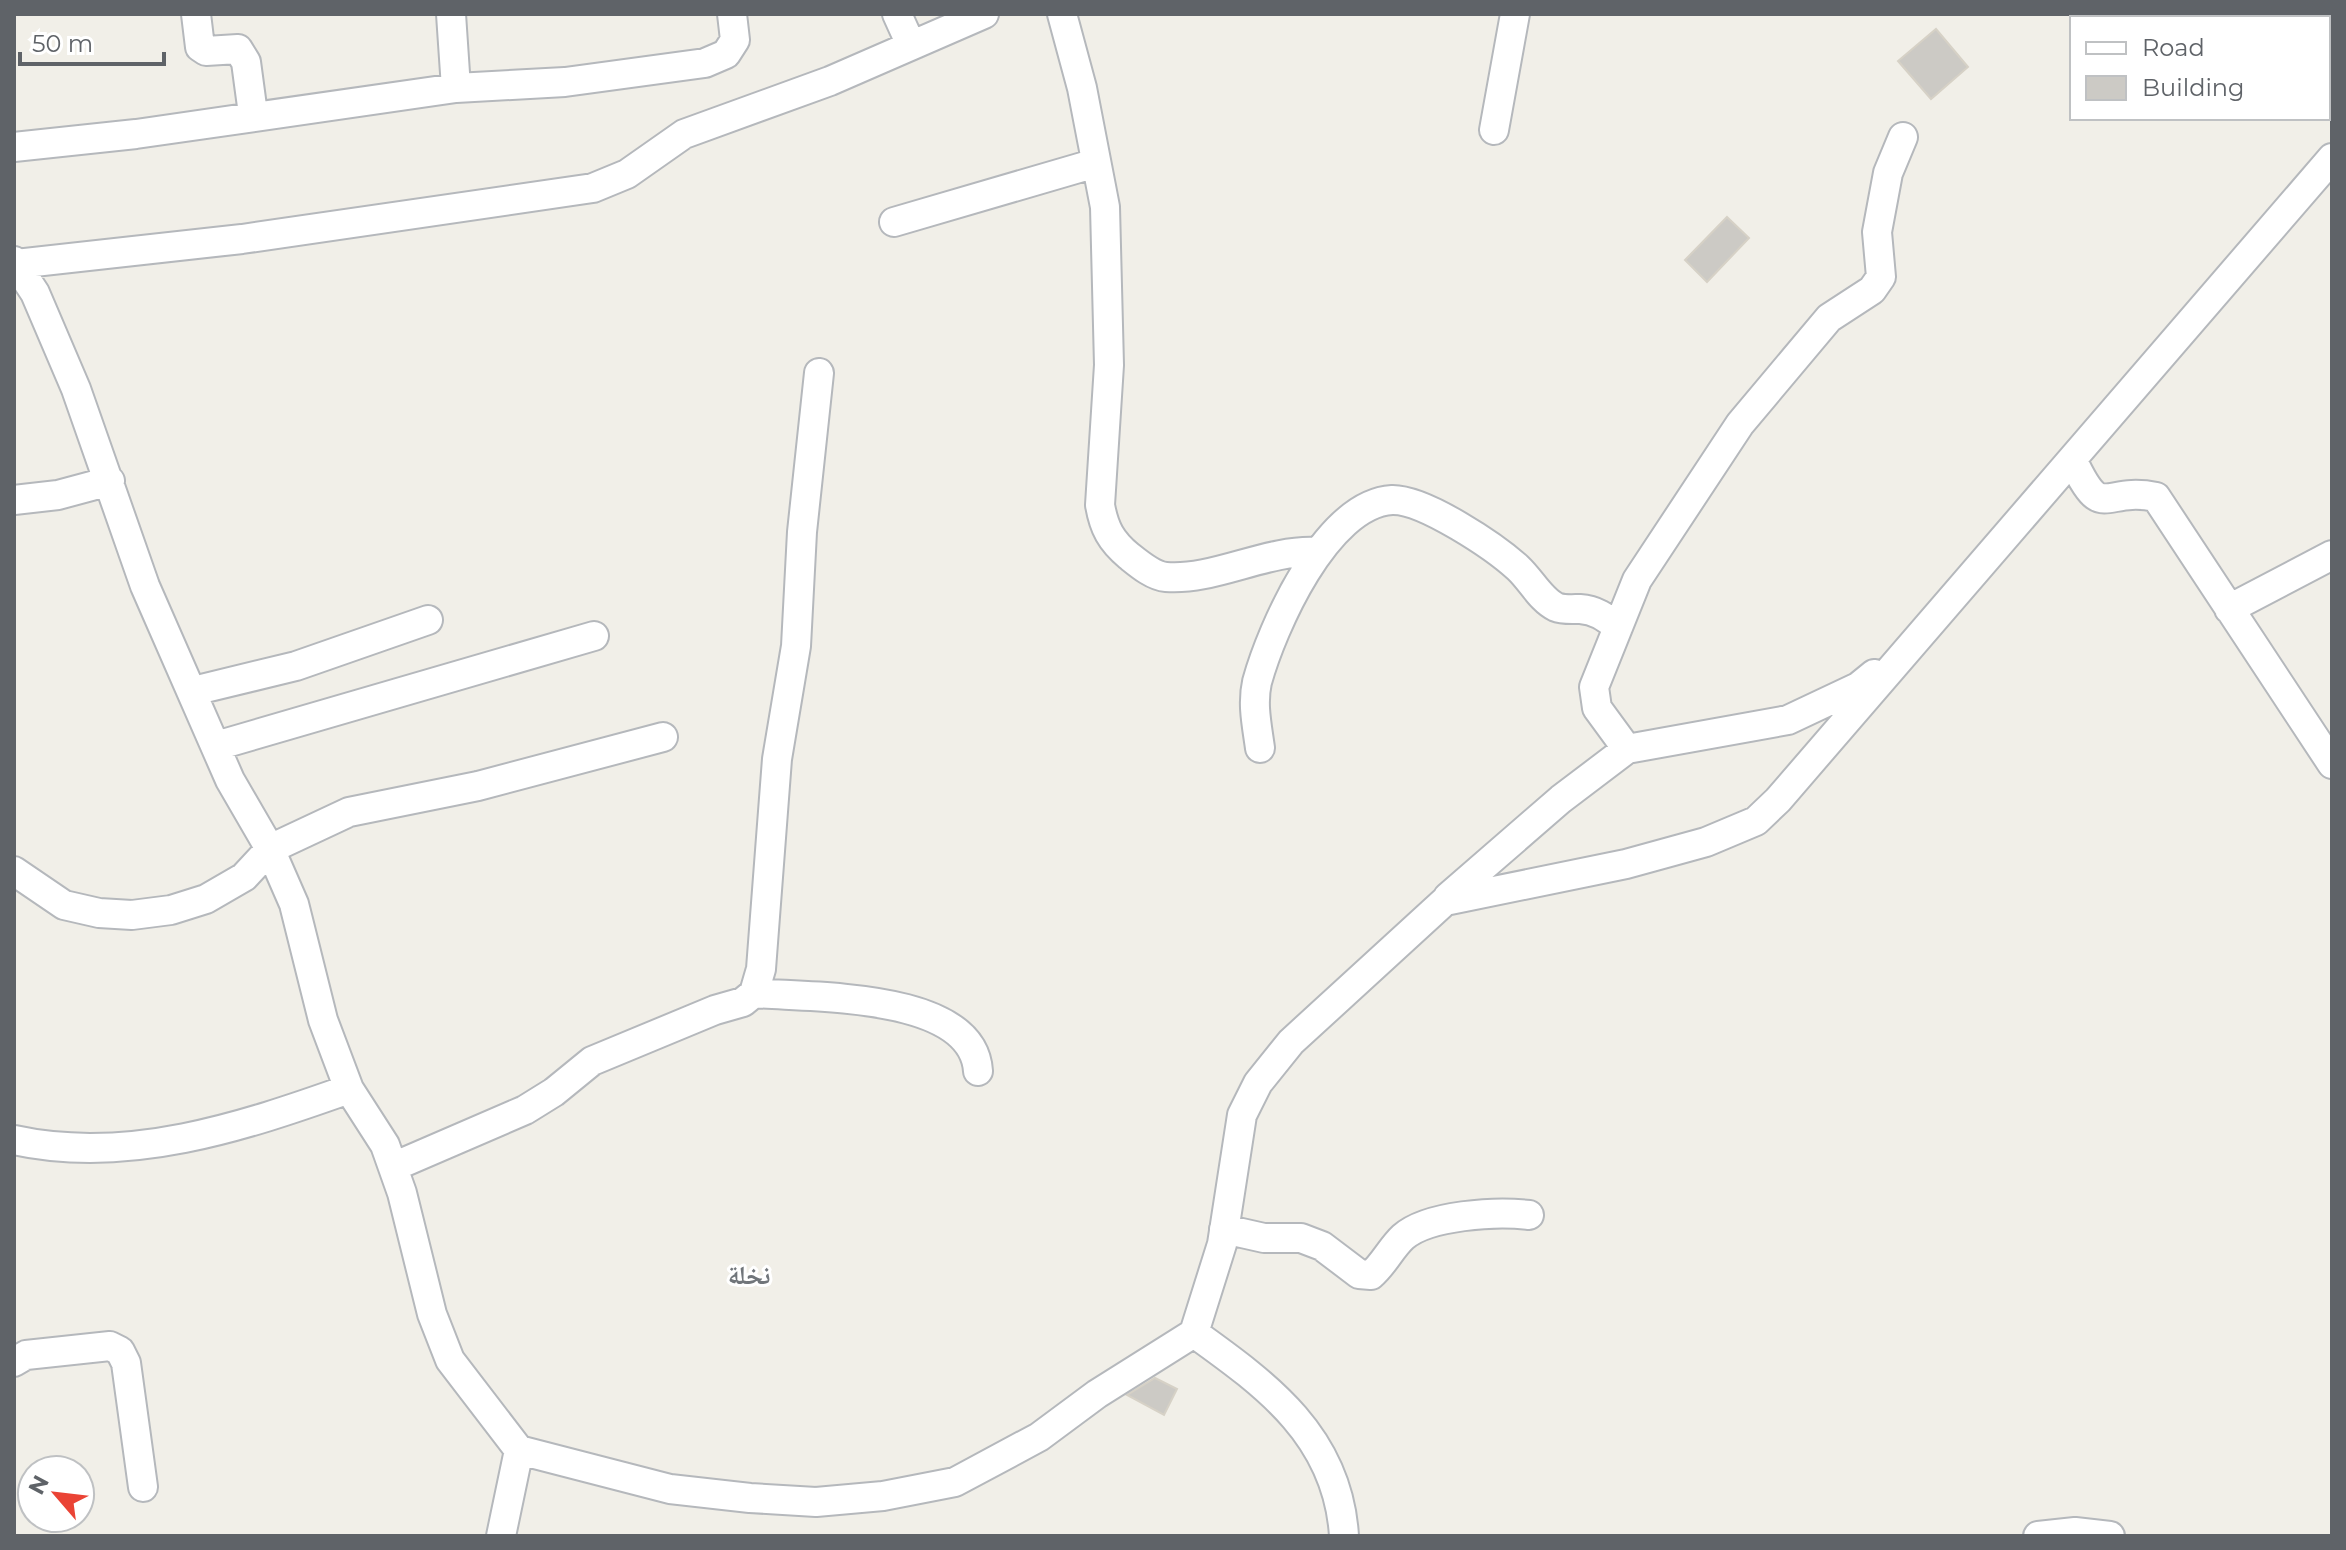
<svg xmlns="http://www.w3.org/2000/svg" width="2346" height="1550" font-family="Montserrat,'Noto Naskh Arabic',sans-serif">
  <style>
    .building { fill: #cccac5; stroke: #d6d1c6; stroke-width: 2 }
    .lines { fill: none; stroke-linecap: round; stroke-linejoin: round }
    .minor-casing { stroke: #b5b8bc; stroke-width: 32 }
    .minor { stroke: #fff; stroke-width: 28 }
    .labels { text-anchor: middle; stroke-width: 6; stroke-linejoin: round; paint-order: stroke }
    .quarter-label { font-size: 26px; font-weight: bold; fill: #70757a; stroke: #fff }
  </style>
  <rect width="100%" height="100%" fill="#f1efe8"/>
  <path class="building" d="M1936,29L1968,67L1931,99L1898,61Z
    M1727,217L1749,238L1707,282L1685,260Z
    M1155,1378L1177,1389L1164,1415L1127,1395Z"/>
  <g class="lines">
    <g class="minor-casing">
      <path id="minor" d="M196,14L200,47L206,51L238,49L246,62L253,114
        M451,14L456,88
        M897,14L911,45
        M1062,14L1082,88L1105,207L1109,365L1100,505C1104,528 1111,541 1129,556C1139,564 1153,576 1166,577C1214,581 1267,549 1317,552
        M2127,14L2129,18
        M2328,33L2332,32
        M1494,130L1515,14
        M14,147L136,134L456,88L565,82L705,63L726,54L735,40L732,14
        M894,222L1096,163
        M14,261L35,293L76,389L145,586L230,780L270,849L294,904L323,1020L349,1089L385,1145L402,1193L432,1314L450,1360L519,1450L670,1489L750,1498L816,1502L883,1496L955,1482L1039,1437L1097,1394L1194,1333L1222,1244L1242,1115L1258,1083L1291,1042L1445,901L1626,864L1706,842L1756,821L1778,800L2332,158
        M16,264L242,239L593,188L627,174L684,134L830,81L984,14
        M2073,461C2103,524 2102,486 2156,497L2332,764
        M14,500L58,495L110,481
        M2229,609L2332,555
        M193,691L296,666L428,620
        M216,746L594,636
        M1260,748C1257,726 1252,704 1257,682C1272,628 1326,504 1392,500C1424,499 1495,547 1518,568C1531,580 1541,600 1556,607C1563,610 1573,609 1580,609C1596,610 1605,617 1618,627
        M1627,749L1597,708L1594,687L1637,580L1740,424L1829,318L1872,290L1881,277L1877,232L1888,173L1903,137
        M14,871L64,905L99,913L132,915L171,910L206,899L244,877L270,849L349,812L478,786L663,737
        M1448,897L1561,799L1627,749L1788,720L1858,687L1874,674
        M754,993C811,998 973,992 978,1071
        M14,1140C128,1165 242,1127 349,1089
        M393,1167L525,1110L554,1092L592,1061L715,1010L743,1002L754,993L761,969L777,759L796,646L802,532L819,373
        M1224,1229L1264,1238H1301L1322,1246L1359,1274L1371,1275C1384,1264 1391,1248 1403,1237C1428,1215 1496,1211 1529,1215
        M1194,1333C1268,1386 1338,1437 1344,1536
        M14,1362L26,1355L110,1346L120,1351L126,1363L143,1487
        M501,1536L519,1450
        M2038,1536L2075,1532L2110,1536"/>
    </g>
    <use href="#minor" class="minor"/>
  </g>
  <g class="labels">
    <g class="quarter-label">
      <text x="749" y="1284">نخلة</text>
    </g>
  </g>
  <rect width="2346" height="1550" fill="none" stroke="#5f6368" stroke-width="32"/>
  <rect x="2070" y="16" width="260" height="104" fill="#ffffff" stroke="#bfc1c3" stroke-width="2"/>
  <rect x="2086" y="42" width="40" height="12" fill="#ffffff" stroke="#bfc1c3" stroke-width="2"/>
  <text x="2142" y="56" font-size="24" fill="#5f6368">Road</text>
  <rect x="2086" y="76" width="40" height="24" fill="#cccac5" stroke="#bfc1c3" stroke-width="2"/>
  <text x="2142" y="96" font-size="24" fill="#5f6368">Building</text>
  <g transform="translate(56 1494) rotate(298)"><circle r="38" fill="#ffffff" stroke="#bfc1c3" stroke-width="2"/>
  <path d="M0-6L14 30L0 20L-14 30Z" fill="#ea4335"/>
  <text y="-12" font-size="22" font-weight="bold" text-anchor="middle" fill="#5f6368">N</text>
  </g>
  <path d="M20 52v12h144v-12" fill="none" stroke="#5f6368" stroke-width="4"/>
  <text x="32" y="52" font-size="24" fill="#5f6368" stroke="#ffffff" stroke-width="6" paint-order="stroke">50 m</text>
</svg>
